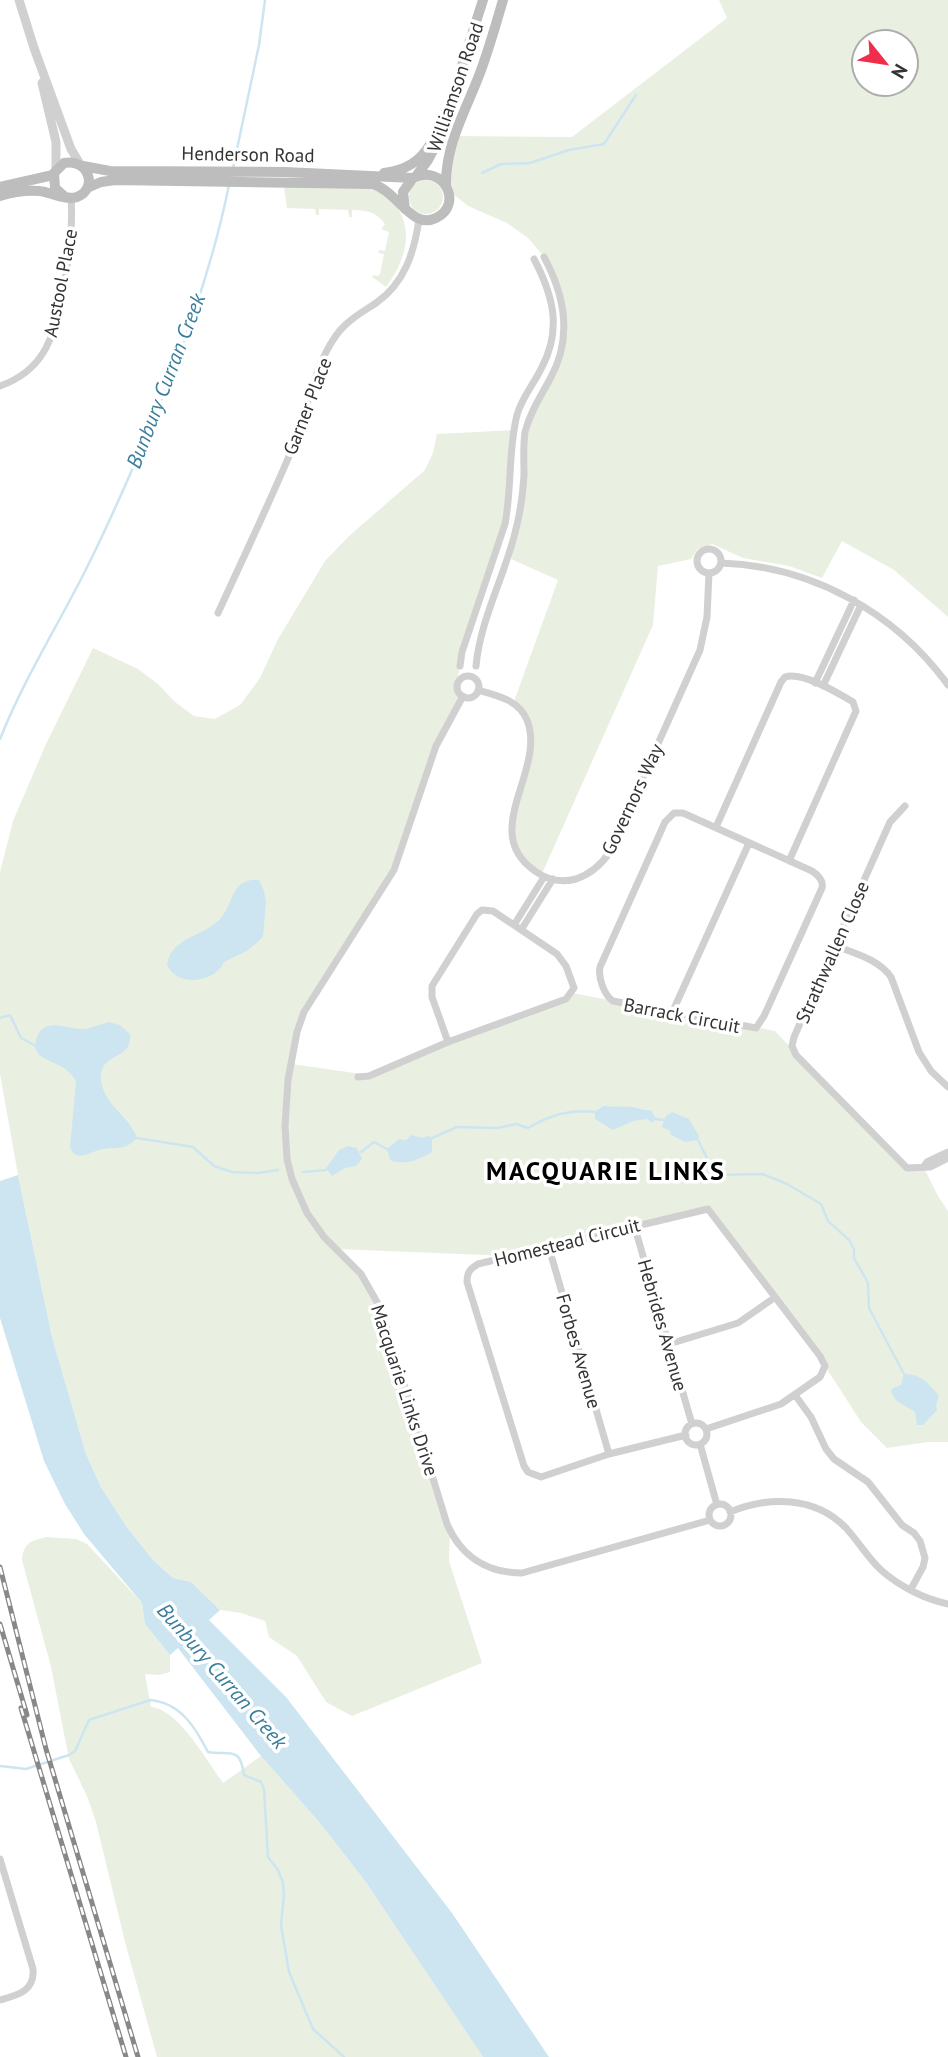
<svg xmlns="http://www.w3.org/2000/svg" width="948" height="2057" font-family="'PT Sans',sans-serif">
  <style>
    .green { fill: #eaf0e1; fill-rule: evenodd }
    .water { fill: #cde5f0 }
    .lines { fill: none; stroke-linecap: round; stroke-linejoin: round }
    .stream { stroke: #cde5f0; stroke-width: 2.5 }
    .minor { stroke: #d0d0d0; stroke-width: 7 }
    .tertiary { stroke: #d0d0d0; stroke-width: 9 }
    .secondary { stroke: #bdbdbd; stroke-width: 10 }
    .rail-casing { stroke: #888; stroke-width: 5 }
    .rail { stroke: #fff; stroke-width: 2.5; stroke-dasharray: 8; stroke-linecap: butt }
    .labels { text-anchor: middle; stroke-width: 7; stroke-linejoin: round; paint-order: stroke }
    .street-label { font-size: 19px; fill: #333; stroke: #fff }
    .water-label { font-size: 21px; font-style: italic; fill: #3a7e9c; stroke: #fff }
    .district-label { font-size: 26px; font-weight: bold; letter-spacing: 2px; fill: #000; stroke: #fff }
  </style>
  <rect width="100%" height="100%" fill="#fff"/>
  <path class="green" d="M719,0H948V617L894,570L842,541L822,578L789,566L743,558L712,544L698,549L691,559L658,566L653,625L541,876L511,841L528,759L527,718L513,704L558,580L511,559L522,496L525,437L559,360L564,315L544,257L528,238L507,223L468,206L448,190L455,136L572,137L727,18ZM864,42H906V84H864Z
    M409 197a17 17 0 1 1 34 0a17 17 0 1 1-34 0Z
    M284,187C312,187 343,184 371,189C382,191 391,199 397,207C415,234 403,264 386,287L372,277L373,275L378,276L380,274L384,254L378,253L379,250L385,251L389,232L381,229L385,224C375,211 368,211 352,210V217H349L348,210L319,209V215H316L315,209L287,208Z
    M514,430L504,530L463,649L456,688L462,695L445,726L394,870L304,1010L291,1064L369,1075L572,993L775,1031L906,1168L923,1166L938,1196L948,1211V1442H928L887,1448L861,1422L825,1366L709,1209L511,1256L336,1249L375,1295L450,1531L449,1561L482,1663L352,1716L326,1702L297,1656L269,1637L265,1621L241,1613L220,1610L191,1582L173,1578L153,1560L126,1526L101,1487L86,1454L52,1337L18,1175L0,1074V872L13,821L46,744L93,648L138,669L158,684L175,702L194,716L215,719L240,705L260,678L278,639L325,561L349,536L425,470L433,453L437,434Z
    M47,1537L76,1539L87,1544L142,1603L145,1624L170,1655V1672L159,1675L145,1674L151,1707C177,1708 208,1762 223,1783L261,1756L319,1822L365,1881L483,2057H157L125,1942L96,1822L87,1796L69,1759L51,1667L22,1560C23,1543 32,1540 47,1537Z"/>
  <path class="water" d="M252,880H259L264,891L266,902L263,937L247,951L224,962C216,982 176,989 167,964C172,937 202,937 219,920C233,906 230,883 252,880Z
    M109,1022L120,1025L130,1034C133,1061 98,1052 101,1080C104,1106 130,1116 137,1138C124,1152 115,1146 99,1150C88,1153 76,1163 70,1147L76,1082C66,1057 26,1065 37,1037C39,1031 42,1028 48,1026C59,1023 71,1029 82,1029C91,1029 100,1024 109,1022Z
    M603,1106C613,1107 624,1106 633,1107C640,1108 643,1111 651,1110L656,1119L652,1123L647,1119L633,1121L613,1130L595,1119V1112Z
    M672,1112L689,1119L699,1136L698,1140L685,1142L671,1135L670,1131L662,1127L665,1117Z
    M411,1135L424,1138L427,1135L432,1138V1152C420,1160 403,1166 390,1160L387,1149L399,1139L406,1140Z
    M348,1146L357,1148L362,1159L356,1166L345,1168L332,1176L326,1168L339,1150Z
    M18,1175L52,1337L86,1454L101,1487L126,1526L153,1560L173,1578L191,1582L220,1610L209,1620L286,1697L452,1913L549,2057H483L365,1881L319,1822L261,1756L178,1648L170,1655L145,1624L142,1603L84,1534L65,1504L44,1461L0,1318V1181Z
    M904,1374C920,1373 929,1383 939,1396L936,1405L937,1410L923,1425H917L915,1412C905,1405 893,1403 891,1389L901,1385Z"/>
  <g class="lines">
    <path class="stream" d="M233,168L259,45L265,0
      M482,173L501,164L530,163L569,150L604,144L636,95
      M0,739C22,684 52,635 79,583C103,537 124,489 144,442C179,359 211,274 229,185
      M0,1018L10,1015L21,1038L36,1046
      M656,1119L663,1120
      M137,1138L193,1147L214,1166L232,1172L259,1173L278,1170
      M432,1138L457,1127L498,1128L516,1124L528,1128C550,1115 570,1109 595,1112
      M698,1140L715,1175L762,1174L787,1184L821,1204L828,1221L849,1240L854,1249V1258L868,1283L869,1308L904,1374
      M361,1152L374,1142L387,1149
      M303,1172L326,1170
      M0,1766L26,1769L69,1755L75,1751L89,1720L150,1700C181,1703 195,1727 208,1752C230,1756 240,1745 244,1775L261,1782L264,1789L268,1857L278,1870L283,1883L284,1895L281,1925L289,1972L313,2029L344,2057"/>
    <path class="minor" d="M0,386C17,380 33,369 43,353C62,324 74,233 71,198
      M697 561a12 12 0 1 1 24 0a12 12 0 1 1-24 0Z
      M721,563C811,566 895,612 948,685
      M218,613C244,556 271,500 295,442C308,408 314,367 335,337C346,321 361,313 376,303C405,283 414,252 419,220
      M460,666L462,652L505,524C512,488 508,450 517,415C522,397 534,384 542,367C562,329 553,295 534,259
      M476,666C480,621 504,577 515,533C520,514 523,494 524,475C524,460 523,446 525,432C530,412 541,396 550,379C573,338 565,296 544,257
      M457 687a11 11 0 1 1 22 0a11 11 0 1 1-22 0Z
      M815,683L854,600
      M823,686L861,605
      M478,690C496,695 519,700 527,720C547,770 478,832 535,871C547,880 561,883 576,879C590,874 601,865 609,853L700,650L707,617L709,573
      M463,696L436,746L394,870L304,1012L297,1032L288,1080L285,1126L287,1159L292,1179L307,1213L324,1237L361,1274L381,1309L447,1524C461,1556 487,1573 522,1573L710,1520
      M905,806L890,822L794,1037L792,1046L796,1055L907,1168L930,1167L948,1158
      M674,813H683L812,871C818,875 824,880 822,888L764,1016L756,1028L613,1001C604,995 598,978 600,967L665,822Z
      M716,827L781,682L785,677C802,671 838,693 853,702L856,711L789,861
      M514,925L544,877
      M521,930L553,879
      M836,946C856,954 878,959 891,977L919,1052L931,1071L948,1087
      M672,1013L749,843
      M358,1077L369,1076L448,1042L432,997V986L477,914L482,910L493,911L557,954L566,966L574,988L566,999L448,1042
      M924,1166L927,1162L948,1152
      M634,1225L692,1424
      M549,1248L609,1454
      M669,1344L738,1323L774,1298
      M795,1395L811,1417L826,1449L834,1459L868,1482L902,1525L914,1533L920,1541L925,1558L923,1567L911,1589
      M685 1434a11 11 0 1 1 22 0a11 11 0 1 1-22 0Z
      M686,1435L609,1454L541,1477L528,1472L524,1466L467,1282C467,1272 470,1269 478,1264L708,1209L820,1356L825,1366L820,1377L781,1404L706,1429
      M700,1444L717,1505
      M709 1515a11 11 0 1 1 22 0a11 11 0 1 1-22 0Z
      M730,1512C769,1496 815,1496 846,1528C858,1541 868,1558 881,1570C899,1586 924,1599 948,1604
      M0,1859L33,1969C35,1991 18,1995 0,2000"/>
    <path class="tertiary" d="M19,0L34,48L71,149L80,164
      M42,83L56,142V170"/>
    <path class="secondary" d="M83,166L110,171L285,172L413,178
      M384,173C406,170 420,162 431,143
      M417,175L428,160L438,141L483,0
      M446,186C445,145 466,110 480,73C489,49 496,24 503,0
      M0,187L53,175
      M87,188L101,182L115,180L373,184C398,192 412,230 436,218C464,205 444,163 413,178L403,192L405,209
      M0,196C13,192 26,190 39,191C51,192 66,201 77,197C99,188 88,158 64,163L54,173L55,188L64,196"/>
    <g class="rail-casing">
      <path id="rail" d="M0,1567L46,1749L138,2057
        M0,1624L27,1715
        M21,1708L126,2057"/>
    </g>
    <use href="#rail" class="rail"/>
  </g>
  <g class="labels">
    <g class="street-label">
      <text transform="translate(455 87) rotate(-71)" y="7">Williamson Road</text>
      <text transform="translate(248 154) rotate(1)" y="7">Henderson Road</text>
      <text transform="translate(60 283) rotate(-79)" y="7">Austool Place</text>
      <text transform="translate(307 406) rotate(-69)" y="7">Garner Place</text>
      <text transform="translate(632 799) rotate(-65)" y="7">Governors Way</text>
      <text transform="translate(832 952) rotate(-66)" y="7">Strathwallen Close</text>
      <text transform="translate(682 1015) rotate(11)" y="7">Barrack Circuit</text>
      <text transform="translate(567 1242) rotate(-14)" y="7">Homestead Circuit</text>
      <text transform="translate(663 1325) rotate(74)" y="7">Hebrides Avenue</text>
      <text transform="translate(579 1351) rotate(74)" y="7">Forbes Avenue</text>
      <text transform="translate(405 1390) rotate(72)" y="7">Macquarie Links Drive</text>
    </g>
    <g class="water-label">
      <text transform="translate(166 381) rotate(-69)" y="7">Bunbury Curran Creek</text>
      <text transform="translate(222 1676) rotate(49)" y="7">Bunbury Curran Creek</text>
    </g>
    <g class="district-label">
      <text x="606" y="1180">MACQUARIE LINKS</text>
    </g>
  </g>
  <g transform="translate(885 63) rotate(120)"><circle r="33" fill="#ffffff" stroke="#adadad" stroke-width="2"/>
  <path d="M0-5L12 26L0 18L-12 26Z" fill="#f02e4c"/>
  <text y="-10" font-size="19" font-weight="bold" text-anchor="middle" fill="#333333">N</text>
  </g>
</svg>
